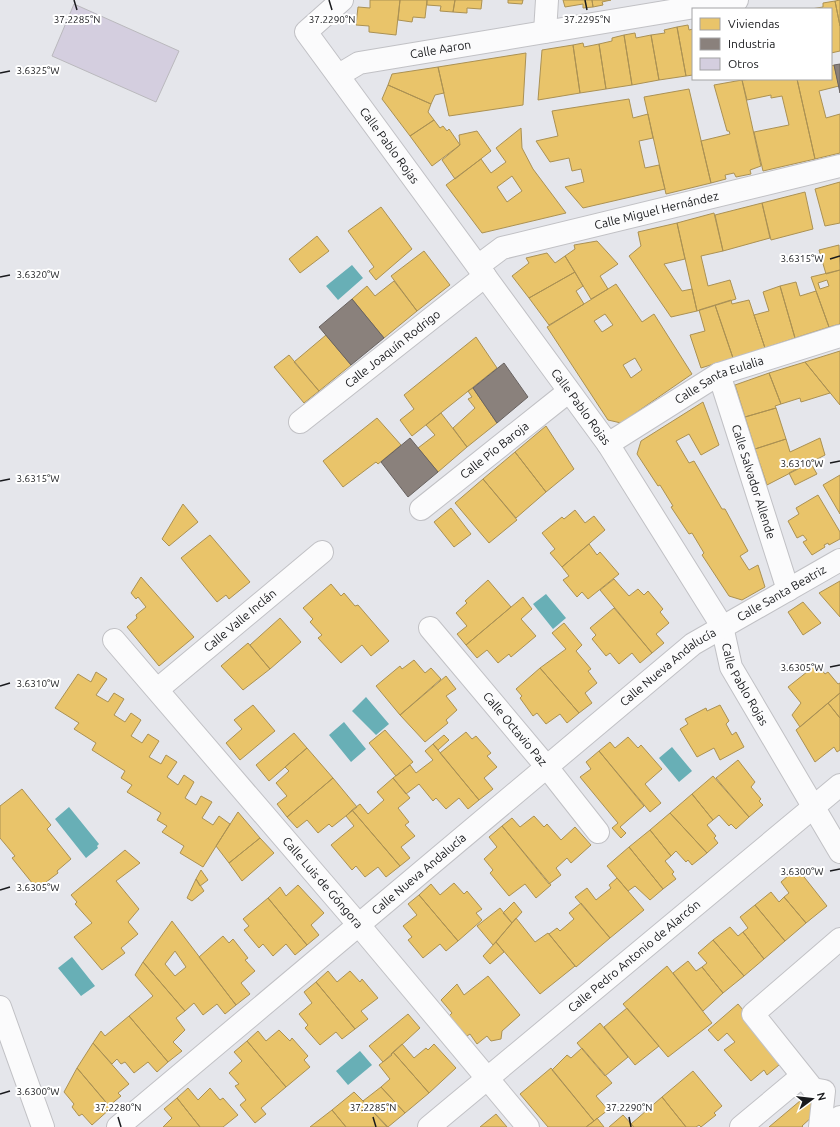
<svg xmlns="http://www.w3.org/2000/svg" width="840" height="1127" font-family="Ubuntu,sans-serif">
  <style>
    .water { fill: #68afb6 }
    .homes { fill: #e9c46a; stroke: #ab9153; fill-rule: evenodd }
    .industry { fill: #8a817c; stroke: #686260 }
    .building { fill: #d4cedf; stroke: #bab9bd }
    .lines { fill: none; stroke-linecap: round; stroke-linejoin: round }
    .minor-casing { stroke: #c1c1c5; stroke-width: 24 }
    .minor { stroke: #fbfbfc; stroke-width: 22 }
    .ticks { fill: none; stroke: #191a1d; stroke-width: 1.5 }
    .labels { text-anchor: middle; stroke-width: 4; stroke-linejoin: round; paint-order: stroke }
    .street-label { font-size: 12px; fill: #191a1d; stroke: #fff }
    .ticks-label { font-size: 10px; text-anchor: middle; fill: #191a1d; stroke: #fff; stroke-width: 4; stroke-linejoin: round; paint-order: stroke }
  </style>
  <rect width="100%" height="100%" fill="#e5e6eb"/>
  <path class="water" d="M352,265L363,278L338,300L326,286Z
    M546,594L566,618L553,629L533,604Z
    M366,697L389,724L376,735L352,711Z
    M344,722L366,749L351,762L329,735Z
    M672,747L692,771L679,782L659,758Z
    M69,807L99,844L97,846L98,848L86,858L55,819Z
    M72,957L95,986L81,996L58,968Z
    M360,1051L372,1065L348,1085L336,1071Z"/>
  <path class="homes" d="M370,0H400L396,35L369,32V26L356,25L358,7L370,8Z
    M400,0H427L425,18L413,17L412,22L398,20Z
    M427,0H455L453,12L440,11L441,6L427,5Z
    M455,0H482L481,9L467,8V13L453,12Z
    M508,0H523L522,4L508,3Z
    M563,0H592L593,7L583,8V4L565,7Z
    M592,0H611L602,2L603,5L593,7Z
    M840,0V26L835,1Z
    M835,1L840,26V51L831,53V9H811L823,7V3Z
    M688,25L689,30L693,29V75L686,76L677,27Z
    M677,27L686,76L659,80L651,35L665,33L664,30Z
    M635,33L636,38L651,35L659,80L632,85L624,35Z
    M624,35L632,85L606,89L599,44L612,41V38Z
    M583,43L584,47L599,44L606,89L580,93L573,45Z
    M573,45L580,93L538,100L542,50Z
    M526,53L523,105L449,116L438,67Z
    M834,65L839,86L819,91L826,118L840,114V153L815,159L797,79H831V66Z
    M438,67L444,93L435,95L431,104L388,85L392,74Z
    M752,79H797L815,159L763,171L754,132L789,125L782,96L771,98V95L747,100L742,80Z
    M742,80L761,166L750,170L751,174L736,177L734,173L725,175L726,179L711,183L701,141L730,134L729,131H727L714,85Z
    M388,85L431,104L428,112L434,120L410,136L382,99Z
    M689,89L711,183L666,194L644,97Z
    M629,99L633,118L648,114L653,138L639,141L645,168L659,165L665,189L583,208L565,187L584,182L581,169L572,171L569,158L550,162L536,141L558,136L552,111Z
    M434,120L440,128L443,126L447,131L449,129L460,145L432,166L410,136Z
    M521,128L522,148L533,169L566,213L482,233L446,185L481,159L491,173L506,162L496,148ZM512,176L522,191L507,202L497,187Z
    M477,131L491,151L455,179L442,160L460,145L459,135Z
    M840,182V223L825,226L815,189Z
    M805,192L813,229L771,240L762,203Z
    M762,203L770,238L723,251L715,215Z
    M381,207L412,249L376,280L369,271L374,267L348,231Z
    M714,213L723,251L701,256L708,286L730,280L736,299L697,311L677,223Z
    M677,223L685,259L664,264L682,291L692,289L697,311L671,317L629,256L641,246L638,232Z
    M317,236L329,251L300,273L289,259Z
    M597,241L618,264L600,276L608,289L591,299L565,256L575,249L574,245Z
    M839,245L840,270L826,274L819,250Z
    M424,251L450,285L417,311L391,276Z
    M547,253L555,263L565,256L575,272L529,298L512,276L529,263L526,258Z
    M840,270V324L829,327L811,277ZM827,280L829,286L820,289L818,283Z
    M575,272L583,286L576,291L584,304L549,325L529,298Z
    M394,281L417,311L384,338L352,299L367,286L375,296Z
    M796,282L800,296L816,291L829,327L795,338L780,286Z
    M616,284L642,322L654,314L692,374L621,423L608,420L547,327ZM605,314L613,325L602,332L594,321ZM635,358L642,370L631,378L623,365Z
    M780,286L795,338L765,348L754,315L769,311L763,292Z
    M731,300L732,304L749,300L765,348L733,358L715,305Z
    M715,305L733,358L701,368L690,335L705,331L699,310Z
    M326,335L351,365L319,391L294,362Z
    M476,337L497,368L412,436L400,420L414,409L404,395Z
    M840,351V405L805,362Z
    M289,355L319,391L304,403L274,367Z
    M805,362L830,393L801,402L800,398L781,404L769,373Z
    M769,373L781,404L775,406L776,408L745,417L735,385Z
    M473,388L497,423L467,447L453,428L475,408L468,399L472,397L468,391Z
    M703,402L719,445L701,455L689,434L676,441L689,463L694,461L722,509H725L748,551L740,556L749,570L758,565L765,587L742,600L729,596L702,555L704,553L692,533L689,534L671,507L673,506L660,485L658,486L637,454L641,441Z
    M776,408L786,439L755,449L745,417Z
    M441,413L467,447L438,472L418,448L435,435L426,425Z
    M377,418L401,445L378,464L376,462L343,487L323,461Z
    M546,426L574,469L546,492L515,452Z
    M820,438L825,455L767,485L755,449L786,439L790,452Z
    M515,452L546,492L516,518L483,479Z
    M810,462L817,474L795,485L789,473Z
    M840,475V514L823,485Z
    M483,479L517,520L489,543L455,503Z
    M818,495L840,532V539L829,545L828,543L824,545L825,547L812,555L803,542L807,540L803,535L797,538L788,521L799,514L796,508Z
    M183,504L198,522L169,546L162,539Z
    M451,508L471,534L454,547L434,522Z
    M575,510L585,523L594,516L605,530L562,567L550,553L555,549L542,533L562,517L564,519Z
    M210,535L250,582L229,599L226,595L217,602L181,558Z
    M589,544L597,555L600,552L619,574L588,599L582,592L577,597L563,580L569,576L562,567Z
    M141,577L194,637L159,666L127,627L137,618L136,615L146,607L138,597L136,599L131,593Z
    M614,579L629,596L638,589L644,595L648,591L663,609L660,612L669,623L656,634L664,643L652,653L600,590Z
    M488,580L511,607L466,645L457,634L467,626L456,613L467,603L465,601Z
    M840,581V617L819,593Z
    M331,584L341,596L344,593L355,606L358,605L389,641L371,656L362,645L341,663L318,638L322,635L310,622L313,619L303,608Z
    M523,597L532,609L521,619L536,636L511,657L509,654L498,663L487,650L477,658L466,645Z
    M803,602L821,623L803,635L788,612Z
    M614,608L652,653L640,663L632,653L619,664L610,653L606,656L592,639L596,635L590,628Z
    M280,618L301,642L270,669L250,645Z
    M564,623L582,645L576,651L591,669L588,671L597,683L585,693L592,703L579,713L540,668L566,649L552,633Z
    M248,643L270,669L243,690L221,666Z
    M414,660L425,673L431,668L441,679L400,715L376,686L400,666L402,669Z
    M817,664L825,674L828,672L838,684L840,683V693L800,727L792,715L801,703L788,687Z
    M540,668L579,713L567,723L560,714L546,724L537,713L533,716L520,698L522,696L516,689Z
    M96,672L107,679L96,695L108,702L114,693L124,699L114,715L125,722L131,713L141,720L131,736L142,743L148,734L159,741L149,757L161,764L166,755L177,762L167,777L178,785L184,775L194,782L185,798L196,805L201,796L212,802L202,818L213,825L219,816L230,824L203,867L180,853L184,846L162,832L167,826L157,820L161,813L127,792L132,785L121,778L125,771L92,750L96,743L74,729L79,723L55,708L78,674L91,682Z
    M446,676L456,689L446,696L457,710L446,720L448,723L425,742L400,715Z
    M840,693V718L828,703Z
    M828,703L840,718V750L837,752L834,747L815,762L796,730Z
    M253,705L275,731L240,760L226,743L242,729L234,720Z
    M720,705L729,721L726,724L732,735L736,732L744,747L720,760L714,748L697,757L680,729L688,724L685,719L706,708L707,711Z
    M385,730L413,762L396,776L369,743Z
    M466,732L472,739L476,736L491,753L487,756L497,767L484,778L493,789L479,800L440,753Z
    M294,733L307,748L269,781L256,765Z
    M444,735L449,740L438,750L433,744Z
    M628,737L638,748L641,745L662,769L645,784L661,803L650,812L599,751L610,742L615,748Z
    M433,744L479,800L468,809L459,798L446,809L436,798L433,801L419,784L406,794L393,778L410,765L416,773L433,760L425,751Z
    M307,748L333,778L287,817L277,804L287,796L276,783L289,771L285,767Z
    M599,751L644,806L620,827L626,833L621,838L612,828L618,823L580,777L591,769L586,762Z
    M738,760L755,782L751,787L761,799L759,801L763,805L749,817L716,778Z
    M713,776L749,817L736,829L731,824L729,826L719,815L713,820L692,794Z
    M333,778L357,807L332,827L329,824L318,833L307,820L297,828L287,817Z
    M393,778L410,798L398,808L409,822L405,825L415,836L401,847L410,858L400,866L352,810L360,804L368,814L384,800L377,792Z
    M22,789L51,825L47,829L71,859L57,871L58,873L37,889L12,858L15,856L0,838V806Z
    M692,794L713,820L707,825L716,836L714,838L718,843L707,853L670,813Z
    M352,810L400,866L386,877L378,867L365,877L356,866L352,870L331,845L354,826L346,816Z
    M238,812L260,838L229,863L216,846Z
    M670,813L707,853L692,865L688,860L686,862L676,851L671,856L650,830Z
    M534,816L544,827L547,824L561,840L575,827L591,845L571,863L567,858L556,868L561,875L549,884L502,826L512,818L520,827Z
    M502,826L551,885L536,898L525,884L509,896L490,873L493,870L484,859L497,847L489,837Z
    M650,830L671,856L665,861L674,872L672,874L676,879L663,889L629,847Z
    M260,838L274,853L242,881L229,863Z
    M629,847L663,889L650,900L635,886L628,891L607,866Z
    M125,850L140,863L116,881L139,909L128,922L138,934L121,948L125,953L102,970L74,937L92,923L75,904L77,902L71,895Z
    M797,868L827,906L806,923L784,897L789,893L781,882Z
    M201,870L208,880L200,886L196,879Z
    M617,878L644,910L610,938L575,897L587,888L596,900L611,888L609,885Z
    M196,879L204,891L192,901L187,898Z
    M454,883L464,894L467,891L482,909L476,913L482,920L458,941L419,895L431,884L440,895Z
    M298,885L324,913L311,925L319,935L307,945L268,898L280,887L286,896Z
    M771,892L779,902L784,897L806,923L785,941L755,905Z
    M419,895L458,941L446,951L440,944L423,958L408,940L412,937L403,926L417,915L408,904Z
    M268,898L307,945L295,955L286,944L273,956L263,944L259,948L244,930L249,926L243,919Z
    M514,902L522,912L512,923L503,913Z
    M581,903L610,938L576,967L549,934L557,928L560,931L574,919L569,913Z
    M755,905L785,941L764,959L743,932L748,928L740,917Z
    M500,908L512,923L493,945L477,926Z
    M516,918L535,942L548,933L575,966L540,994L496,942Z
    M172,921L236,1005L225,1014L217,1004L203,1015L194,1003L185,1011L143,962ZM175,951L186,967L175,976L165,964Z
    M730,927L738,936L743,932L764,959L744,976L713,940Z
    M223,936L229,943L233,939L248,958L245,960L255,971L241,983L250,994L236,1005L199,957Z
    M713,940L744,976L723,993L702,967L707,963L698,953Z
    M496,942L504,952L490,964L483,956Z
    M688,961L696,971L702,967L723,993L703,1011L673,973Z
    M143,962L185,1011L176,1018L185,1030L173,1042L182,1051L168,1062L129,1016L153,996L135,975Z
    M667,966L712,1023L668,1057L623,1004Z
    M328,971L337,982L350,971L360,982L362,979L378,998L361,1011L368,1019L355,1029L316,982Z
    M488,976L520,1015L502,1031L501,1039L491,1041L487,1036L477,1044L470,1034L467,1036L449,1016L452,1013L441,1000L457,984L464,995Z
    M316,982L355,1029L342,1039L336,1032L320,1045L305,1028L308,1025L299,1014L312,1003L304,992Z
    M738,1004L785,1060L767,1075L764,1070L751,1081L724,1050L735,1042L727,1033L718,1041L708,1030Z
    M627,1008L659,1046L635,1065L604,1027Z
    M408,1014L420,1028L383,1062L369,1046Z
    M129,1016L168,1062L157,1072L148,1062L134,1073L125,1062L121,1064L117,1059L112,1064L93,1043L101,1031L105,1036Z
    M600,1023L628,1057L605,1076L577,1043Z
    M279,1030L290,1041L292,1038L308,1056L304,1060L310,1067L286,1087L247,1041L258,1031L266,1041Z
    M247,1041L286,1087L261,1108L266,1114L255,1123L240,1105L246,1100L235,1086L239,1084L229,1073L242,1061L234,1052Z
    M93,1043L129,1084L118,1093L121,1096L109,1106L77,1068Z
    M402,1044L414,1058L426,1048L428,1050L434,1044L456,1068L429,1093L393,1052Z
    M582,1048L612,1083L596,1096L608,1110L594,1121L552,1070L567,1055L571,1058Z
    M393,1052L429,1093L405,1113L381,1087L390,1079L379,1065L392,1055L391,1054Z
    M77,1068L111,1108L92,1125L82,1114L79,1116L72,1107L74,1104L64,1092Z
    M551,1068L594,1121L586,1127H548L520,1094Z
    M693,1071L722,1106L714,1113L716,1115L701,1127L699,1125L696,1127H686L662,1097Z
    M381,1087L405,1113L388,1127L363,1101Z
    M188,1088L198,1100L210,1088L220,1100L223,1098L238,1115L223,1127H200L177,1098Z
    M813,1090L814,1115L802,1126L803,1127H769Z
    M354,1092L363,1101L387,1127H346L332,1110Z
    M662,1097L686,1127H634L631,1124Z
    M177,1098L200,1127H163L172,1118L164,1109Z
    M332,1110L346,1127H310Z
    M496,1114L507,1127H480Z
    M623,1115L634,1127H609Z
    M597,1118L604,1127H586L594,1121Z"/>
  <path class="industry" d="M840,64V93L834,65Z
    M352,299L384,338L351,365L319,327Z
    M504,363L528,397L497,423L473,388Z
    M410,438L438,472L408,497L381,462Z"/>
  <path class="building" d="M74,4L179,51L156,102L52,56Z"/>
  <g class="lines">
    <g class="minor-casing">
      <g id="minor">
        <path id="s1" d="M342,0L306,32L608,444L722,626L731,667L840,852"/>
        <path d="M545,32L547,0"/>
        <path id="s2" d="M339,75L359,63L737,0"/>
        <path id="s3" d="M478,266L502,248L840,166"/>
        <path id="s4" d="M719,374L788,590"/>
        <path id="s5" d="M300,422L485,276"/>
        <path id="s6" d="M608,444L719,374L840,336"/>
        <path id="s7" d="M421,509L568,392"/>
        <path id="s8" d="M430,628L546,766L598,832"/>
        <path id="s9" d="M114,640L358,924L528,1127"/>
        <path id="s10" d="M158,689L322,552"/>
        <path d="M0,1007L43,1127"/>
        <path id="s11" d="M118,1127L693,644L840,560"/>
        <path id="s12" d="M429,1127L840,785"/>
        <path d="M741,1127L802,1076"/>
        <path d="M820,1127L824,1091L813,1089L753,1014L840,939"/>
        <path d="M828,1127L840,1117"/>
      </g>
    </g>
    <use href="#minor" class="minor"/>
  </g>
  <path class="ticks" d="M74,0L77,10M329,0L332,10M585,0L587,10M0,73L10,71M830,259L840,256M0,277L10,275M830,463L840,461M0,481L10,479M830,667L840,665M0,686L10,683M830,871L840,869M0,890L10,887M0,1094L10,1091M118,1117L121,1127M373,1117L376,1127M629,1117L631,1127"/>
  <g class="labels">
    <g class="street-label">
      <text dy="4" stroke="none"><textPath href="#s2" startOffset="106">Calle Aaron</textPath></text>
      <text dy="4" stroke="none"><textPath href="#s1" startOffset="189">Calle Pablo Rojas</textPath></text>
      <text dy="4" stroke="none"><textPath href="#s3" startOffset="189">Calle Miguel Hernández</textPath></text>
      <text dy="4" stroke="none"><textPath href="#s5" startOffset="118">Calle Joaquín Rodrigo</textPath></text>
      <text dy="4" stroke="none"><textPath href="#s6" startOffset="129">Calle Santa Eulalia</textPath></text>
      <text dy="4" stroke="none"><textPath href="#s1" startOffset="513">Calle Pablo Rojas</textPath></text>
      <text dy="4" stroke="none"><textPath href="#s7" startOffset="94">Calle Pío Baroja</textPath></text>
      <text dy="4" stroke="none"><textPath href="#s4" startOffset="113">Calle Salvador Allende</textPath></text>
      <text dy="4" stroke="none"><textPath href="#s11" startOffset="853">Calle Santa Beatriz</textPath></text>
      <text dy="4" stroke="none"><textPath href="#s10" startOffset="107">Calle Valle Inclán</textPath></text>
      <text dy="4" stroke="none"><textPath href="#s11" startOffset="717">Calle Nueva Andalucía</textPath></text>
      <text dy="4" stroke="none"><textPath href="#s1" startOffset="837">Calle Pablo Rojas</textPath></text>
      <text dy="4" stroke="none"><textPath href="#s8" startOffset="132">Calle Octavio Paz</textPath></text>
      <text dy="4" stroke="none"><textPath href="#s11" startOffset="393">Calle Nueva Andalucía</textPath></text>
      <text dy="4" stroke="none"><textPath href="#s9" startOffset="320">Calle Luis de Góngora</textPath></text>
      <text dy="4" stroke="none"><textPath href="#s12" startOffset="267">Calle Pedro Antonio de Alarcón</textPath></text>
    </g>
  </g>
  <g class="ticks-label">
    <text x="587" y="23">37.2295°N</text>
    <text x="77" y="23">37.2285°N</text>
    <text x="332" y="23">37.2290°N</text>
    <text x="38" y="74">3.6325°W</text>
    <text x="802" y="262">3.6315°W</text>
    <text x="38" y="278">3.6320°W</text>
    <text x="802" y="467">3.6310°W</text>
    <text x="38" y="482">3.6315°W</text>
    <text x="802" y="671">3.6305°W</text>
    <text x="38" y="687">3.6310°W</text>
    <text x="802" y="875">3.6300°W</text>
    <text x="38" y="891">3.6305°W</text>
    <text x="38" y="1095">3.6300°W</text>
    <text x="118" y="1111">37.2280°N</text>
    <text x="373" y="1111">37.2285°N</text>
    <text x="629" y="1111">37.2290°N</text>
  </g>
  <rect x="692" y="8" width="140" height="72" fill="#ffffff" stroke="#a3a3a5"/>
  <rect x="700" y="18" width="20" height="12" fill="#e9c46a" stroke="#a3a3a5"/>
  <text x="728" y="28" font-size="12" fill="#191a1d">Viviendas</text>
  <rect x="700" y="38" width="20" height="12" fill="#8a817c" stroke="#a3a3a5"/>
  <text x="728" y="48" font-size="12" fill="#191a1d">Industria</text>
  <rect x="700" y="58" width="20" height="12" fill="#d4cedf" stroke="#a3a3a5"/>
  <text x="728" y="68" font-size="12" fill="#191a1d">Otros</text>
  <g transform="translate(812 1099) rotate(75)" stroke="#ffffff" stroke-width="3" paint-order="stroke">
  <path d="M0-3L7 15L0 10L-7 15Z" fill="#191a1d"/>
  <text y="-6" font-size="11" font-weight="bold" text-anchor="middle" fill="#191a1d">N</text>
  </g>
</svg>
